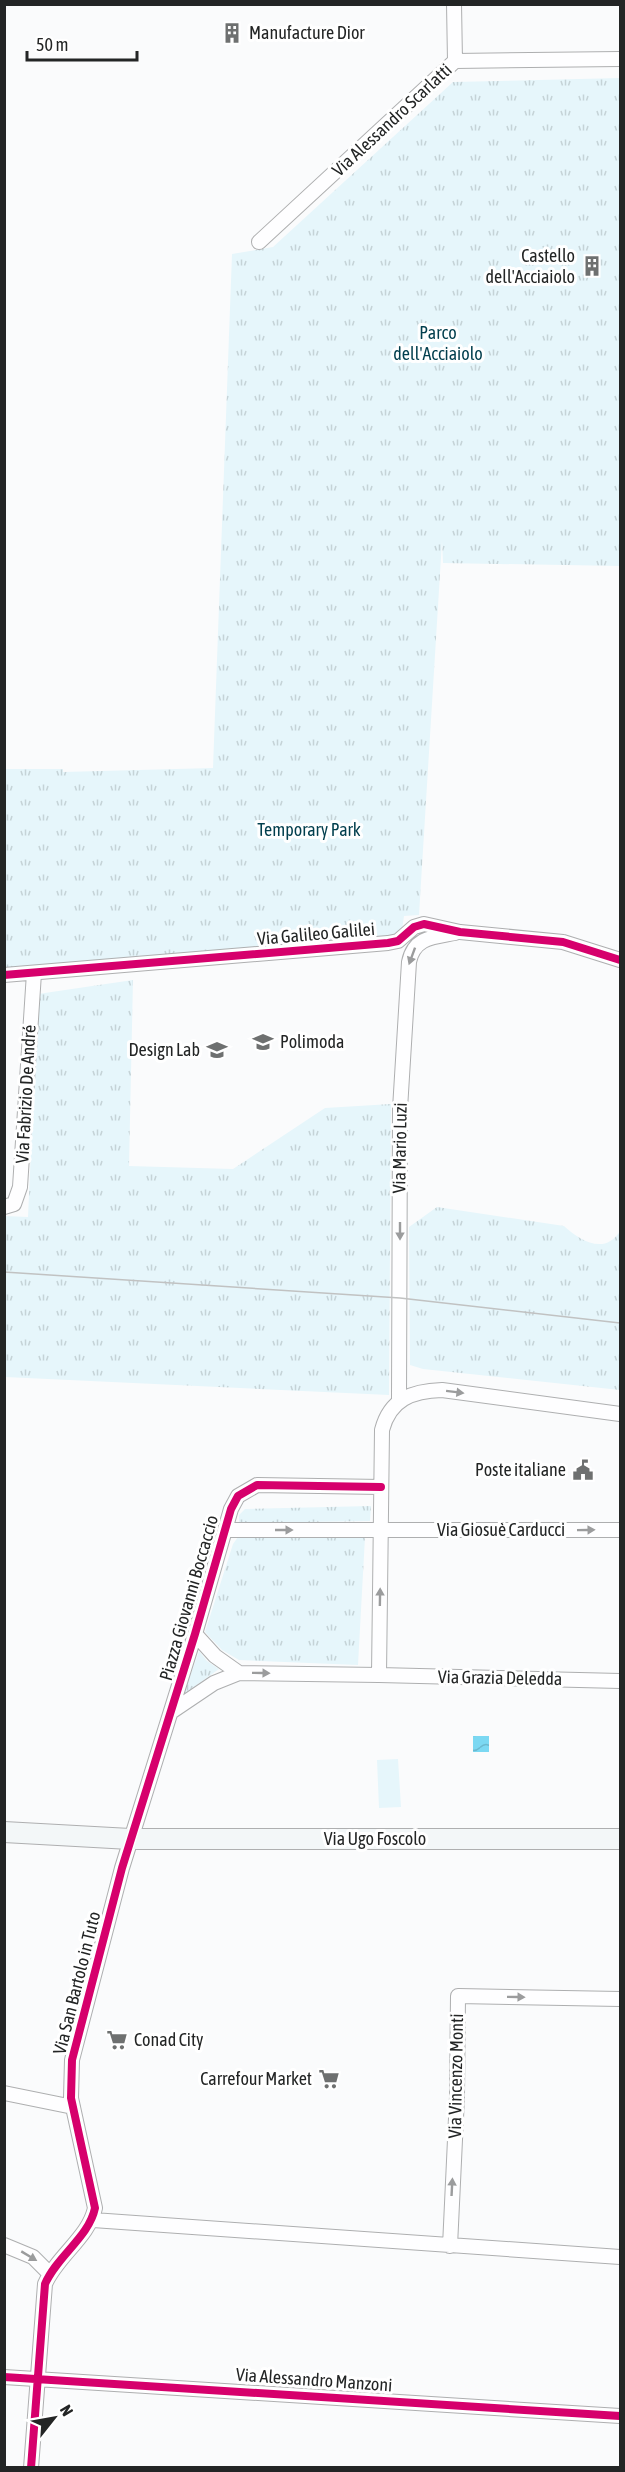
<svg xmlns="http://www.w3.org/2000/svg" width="625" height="2472" font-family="'Asap Condensed',sans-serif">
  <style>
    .grass { fill: url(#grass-tufts) }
    .garden { fill: #e6f6fb }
    .water { fill: url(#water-waves) }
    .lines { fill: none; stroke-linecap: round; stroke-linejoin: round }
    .street-casing { stroke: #aeafb0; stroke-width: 16 }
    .secondary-casing { stroke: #aeafb0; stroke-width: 22 }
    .street { stroke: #fefeff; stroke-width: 14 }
    .secondary { stroke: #f3f7f8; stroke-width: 20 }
    .tram { stroke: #c1c2c2; stroke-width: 1.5 }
    .cycleway-casing { stroke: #fff; stroke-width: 11 }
    .cycleway { stroke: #d6006c; stroke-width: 8 }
    .oneway { fill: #9b9c9d }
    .labels { text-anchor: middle; stroke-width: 6; stroke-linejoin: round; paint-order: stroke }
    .poi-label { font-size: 18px; fill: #232525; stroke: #fff; text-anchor: end }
    .street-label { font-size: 18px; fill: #232525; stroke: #fff }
    .park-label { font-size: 18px; fill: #013e4d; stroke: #fff }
  </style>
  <defs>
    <pattern id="grass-tufts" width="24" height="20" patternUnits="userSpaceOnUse" patternTransform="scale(1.5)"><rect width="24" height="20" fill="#e6f6fb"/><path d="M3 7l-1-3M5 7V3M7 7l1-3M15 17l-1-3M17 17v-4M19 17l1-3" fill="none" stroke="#c5d3d7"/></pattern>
    <pattern id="water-waves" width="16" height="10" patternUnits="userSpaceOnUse" patternTransform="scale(1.5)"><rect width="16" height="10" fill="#7bd8f2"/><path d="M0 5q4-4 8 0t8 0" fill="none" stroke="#6ab9cf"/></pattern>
  </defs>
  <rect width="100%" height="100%" fill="#fafbfc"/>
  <path class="grass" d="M620,78V566L443,563L442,541L419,915L404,916L402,930L393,938L5,971V769H63V772L213,768L232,254L273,247L453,82Z
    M133,980L129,1166L233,1169L325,1108L391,1104L389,1395L5,1377V1216L28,1217L38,994Z
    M437,1207L564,1226C579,1240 605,1256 620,1231V1390L423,1369L410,1365L409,1227Z
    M371,1506L370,1521L239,1523V1515L245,1509Z
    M238,1537H365L358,1665L239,1660L222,1650L205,1632L233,1544Z
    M199,1651L207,1661L219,1669L184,1694Z"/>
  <path class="garden" d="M398,1759L401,1807L379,1808L377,1760Z"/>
  <path class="water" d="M473,1736H489V1752H473Z"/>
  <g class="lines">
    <g class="street-casing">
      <path id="street" d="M454,4L455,61
        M259,242L455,61L620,59
        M4,975L388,943L398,941L414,927L424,924L460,932L563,942L620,960
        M4,1207L14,1204L20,1187L34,973
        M399,1400L400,1109L409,962C414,937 434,937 455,933
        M225,1530H620
        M195,1634L215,1656L239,1673
        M379,1675L620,1681
        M171,1712L214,1683L239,1673L379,1675L382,1430C390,1399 412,1391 442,1390L620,1414
        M4,2093L73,2107
        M93,2220L620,2257
        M4,2245L33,2257L50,2274
        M450,2246L457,2097L458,1996L620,1999
        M4,2377L620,2416
        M31,2468L45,2284C57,2256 89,2237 95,2208L71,2098L72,2060L122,1868L195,1634L231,1509L238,1496L257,1485L381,1487"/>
    </g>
    <g class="secondary-casing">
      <path id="secondary" d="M4,1832L130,1839H620"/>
    </g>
    <use href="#street" class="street"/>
    <use href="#secondary" class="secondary"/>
    <path class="tram" d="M4,1272L400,1298L620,1323"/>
    <g class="cycleway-casing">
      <path id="cycleway" d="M4,975L388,943L398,941L414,927L424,924L460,932L563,942L620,960
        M4,2377L620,2416
        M31,2468L45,2284C57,2256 89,2237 95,2208L71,2098L72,2060L122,1868L195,1634L231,1509L238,1496L257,1485L381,1487"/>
    </g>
    <use href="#cycleway" class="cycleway"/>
  </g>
  <defs><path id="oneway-solid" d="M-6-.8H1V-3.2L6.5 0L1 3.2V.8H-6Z" transform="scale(1.5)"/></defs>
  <g class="oneway">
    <use href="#oneway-solid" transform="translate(412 956) rotate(110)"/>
    <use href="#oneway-solid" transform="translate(400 1231) rotate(90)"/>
    <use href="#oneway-solid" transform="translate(455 1392) rotate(7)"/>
    <use href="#oneway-solid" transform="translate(284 1530)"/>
    <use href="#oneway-solid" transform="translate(586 1530) rotate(-1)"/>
    <use href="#oneway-solid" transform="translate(380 1597) rotate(-89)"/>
    <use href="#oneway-solid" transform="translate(261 1673) rotate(1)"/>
    <use href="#oneway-solid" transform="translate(516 1997) rotate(1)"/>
    <use href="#oneway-solid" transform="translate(452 2187) rotate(-87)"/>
    <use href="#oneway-solid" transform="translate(29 2256) rotate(31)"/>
  </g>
  <defs>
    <g id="building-bare" transform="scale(1.62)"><path d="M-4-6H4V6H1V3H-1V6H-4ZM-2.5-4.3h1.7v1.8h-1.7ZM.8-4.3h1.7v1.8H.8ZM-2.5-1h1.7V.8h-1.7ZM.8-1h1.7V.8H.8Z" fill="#6e7070" stroke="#fff" stroke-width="2.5" paint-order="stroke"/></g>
    <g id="university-bare" transform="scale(1.62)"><path d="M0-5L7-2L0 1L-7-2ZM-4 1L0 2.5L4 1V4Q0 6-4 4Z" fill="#6e7070" stroke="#fff" stroke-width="2.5" paint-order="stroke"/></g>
    <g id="civic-bare" transform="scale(1.62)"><path d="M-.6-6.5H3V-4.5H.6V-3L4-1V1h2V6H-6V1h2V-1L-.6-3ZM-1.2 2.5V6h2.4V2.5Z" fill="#6e7070" stroke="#fff" stroke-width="2.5" paint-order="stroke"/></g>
    <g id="supermarket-bare" transform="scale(1.62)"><path d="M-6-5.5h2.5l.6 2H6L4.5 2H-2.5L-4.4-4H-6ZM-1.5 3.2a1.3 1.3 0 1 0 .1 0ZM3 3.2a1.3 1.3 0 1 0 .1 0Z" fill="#6e7070" stroke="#fff" stroke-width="2.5" paint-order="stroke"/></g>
  </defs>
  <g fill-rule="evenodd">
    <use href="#building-bare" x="232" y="33"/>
    <use href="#building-bare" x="592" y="266"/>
    <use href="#university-bare" x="263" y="1042"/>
    <use href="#university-bare" x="217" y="1050"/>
    <use href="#civic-bare" x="583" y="1470"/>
    <use href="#supermarket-bare" x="117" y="2040"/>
    <use href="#supermarket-bare" x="329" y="2079"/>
  </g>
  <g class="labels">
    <g class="poi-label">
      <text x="249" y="39" text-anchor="start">Manufacture Dior</text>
      <text x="575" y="262">Castello<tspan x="575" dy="21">dell'Acciaiolo</tspan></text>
      <text x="280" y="1048" text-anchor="start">Polimoda</text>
      <text x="200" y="1056">Design Lab</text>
      <text x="566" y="1476">Poste italiane</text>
      <text x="134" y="2046" text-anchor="start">Conad City</text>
      <text x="312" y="2085">Carrefour Market</text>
    </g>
    <g class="street-label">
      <text transform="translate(392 120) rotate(-43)" y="6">Via Alessandro Scarlatti</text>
      <text transform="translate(316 934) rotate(-5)" y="6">Via Galileo Galilei</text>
      <text transform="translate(26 1094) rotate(-87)" y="6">Via Fabrizio De André</text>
      <text transform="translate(400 1148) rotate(-89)" y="6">Via Mario Luzi</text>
      <text x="501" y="1536">Via Giosuè Carducci</text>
      <text transform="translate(189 1598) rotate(-74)" y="6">Piazza Giovanni Boccaccio</text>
      <text transform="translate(500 1678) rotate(1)" y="6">Via Grazia Deledda</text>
      <text x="375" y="1845">Via Ugo Foscolo</text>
      <text transform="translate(77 1983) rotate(-76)" y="6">Via San Bartolo in Tuto</text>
      <text transform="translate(456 2076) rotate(-89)" y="6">Via Vincenzo Monti</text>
      <text transform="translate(314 2380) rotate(4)" y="6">Via Alessandro Manzoni</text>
    </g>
    <g class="park-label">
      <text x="438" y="339">Parco<tspan x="438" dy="21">dell'Acciaiolo</tspan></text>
      <text x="309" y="836">Temporary Park</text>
    </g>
  </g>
  <rect width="625" height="2472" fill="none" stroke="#232525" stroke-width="12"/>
  <g transform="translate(54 2418) rotate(59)" stroke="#ffffff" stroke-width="4.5" paint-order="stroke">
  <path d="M0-4.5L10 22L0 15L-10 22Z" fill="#232525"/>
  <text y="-9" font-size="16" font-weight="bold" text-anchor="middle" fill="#232525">N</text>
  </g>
  <path d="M27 51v9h110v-9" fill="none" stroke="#232525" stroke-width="3"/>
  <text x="36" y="51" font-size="18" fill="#232525" stroke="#ffffff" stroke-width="4.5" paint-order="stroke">50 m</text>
</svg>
